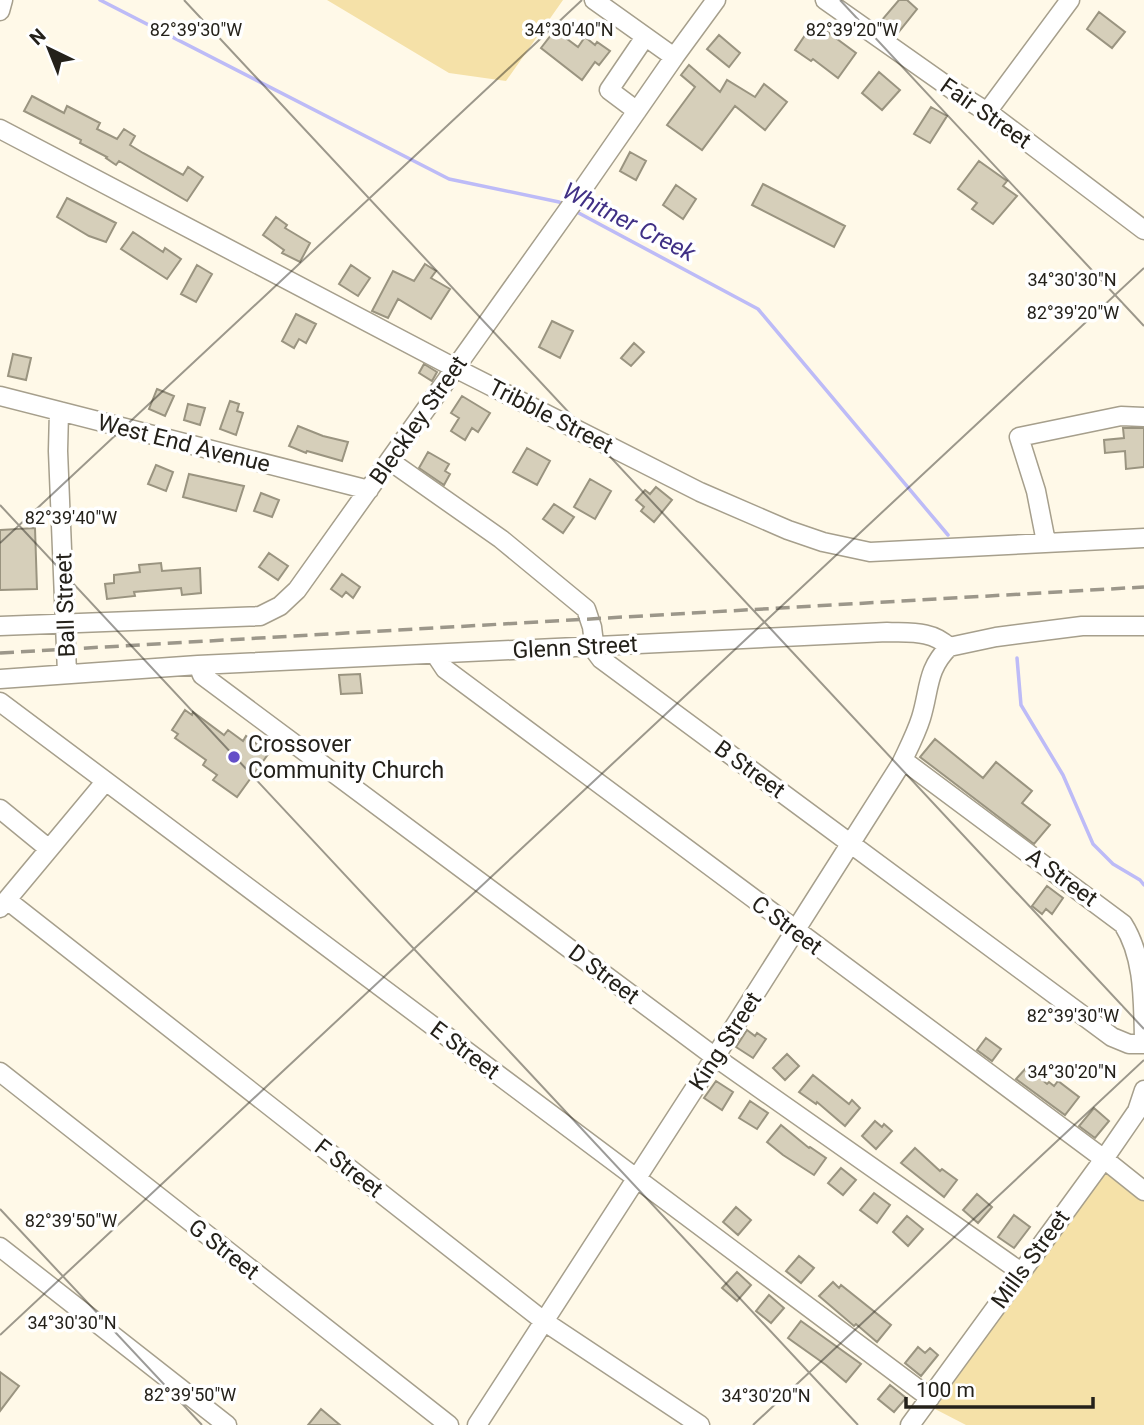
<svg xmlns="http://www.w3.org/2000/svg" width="1144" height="1425" font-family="Roboto,sans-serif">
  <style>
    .green { fill: #f5e1a8 }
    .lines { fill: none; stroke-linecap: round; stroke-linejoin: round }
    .stream { stroke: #bdbbf7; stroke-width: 3.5 }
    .building { fill: #d6cfba; stroke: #9a9480; stroke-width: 2 }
    .minor-casing { stroke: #a69f8c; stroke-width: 21 }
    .minor { stroke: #fff; stroke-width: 18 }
    .rail { stroke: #9c978a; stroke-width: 3.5; stroke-dasharray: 14 7; stroke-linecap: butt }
    .ticks { fill: none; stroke: #24211a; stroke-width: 2; stroke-opacity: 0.45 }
    .poi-dot { fill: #644fc8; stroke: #fff; stroke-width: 2.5 }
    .labels { text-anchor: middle; stroke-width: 7; stroke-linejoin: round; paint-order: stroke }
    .street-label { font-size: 23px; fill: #24211a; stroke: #fff }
    .poi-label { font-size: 23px; fill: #24211a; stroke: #fff; text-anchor: start }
    .water-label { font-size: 24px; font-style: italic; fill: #403085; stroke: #fff }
    .ticks-label { font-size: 18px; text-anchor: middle; fill: #24211a; stroke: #fff; stroke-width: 7; stroke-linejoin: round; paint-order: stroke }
  </style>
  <rect width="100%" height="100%" fill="#fff9e8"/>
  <path class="green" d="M327,0H563L506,81L449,73Z
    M1103,1170L1144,1201V1425H966L935,1409Z"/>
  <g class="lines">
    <path class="stream" d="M100,0L449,179L559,202L565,205
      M575,211L758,309L948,535
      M1017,658L1021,705L1063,775L1093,844L1113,864L1140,880L1144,885"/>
  </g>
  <path class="building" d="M899,0H907L917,9L897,34L881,21Z
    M1099,12L1125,32L1112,48L1087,29Z
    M814,22L856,53L838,78L813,59L811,61L795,50Z
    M555,30L578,47L585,37L595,45L597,42L610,51L599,65L595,62L582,80L541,48Z
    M719,35L740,53L729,67L707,49Z
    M689,65L720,92L727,80L755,97L764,84L787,102L765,130L735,106L702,150L667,125L695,87L681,75Z
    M879,72L900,90L882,110L862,93Z
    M32,96L64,113L67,106L100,123L97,129L117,139L124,129L135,136L130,145L143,153L183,175L188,167L203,177L187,201L119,161L116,165L106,158L107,157L80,143L81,140L24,111Z
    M931,107L947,116L930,143L914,134Z
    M630,152L646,161L636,180L620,171Z
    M979,161L1007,181L1003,186L1017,196L993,224L972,209L977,203L958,189Z
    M763,184L845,226L834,247L752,205Z
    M676,185L696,199L683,219L663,205Z
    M67,198L116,223L106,242L89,236L57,217Z
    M276,217L287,225L285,228L310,243L300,262L282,253L284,250L263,235Z
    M133,232L163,252L165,248L181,259L167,279L121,249Z
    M425,264L436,271L431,278L450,289L431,319L398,299L388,318L372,311L393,271L414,281Z
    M197,265L212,274L196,302L181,294Z
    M351,265L370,278L358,296L339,284Z
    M296,314L316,324L306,343L299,339L294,348L282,341Z
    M552,321L573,331L560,358L539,347Z
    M634,343L644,352L631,366L621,358Z
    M13,354L31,358L26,380L8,376Z
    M424,364L437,372L432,381L419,373Z
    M157,389L174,396L165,416L149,409Z
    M462,396L490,413L478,432L472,428L465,440L451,431L459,418L451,413Z
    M230,401L239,404L237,411L243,413L236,435L220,429Z
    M188,404L205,408L200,425L184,420Z
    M298,426L323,436L348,442L342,461L307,451L306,453L289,446Z
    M1123,428H1144V467L1126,469L1125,451L1105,453L1104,440L1124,438Z
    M527,448L550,461L537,485L513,472Z
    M428,452L449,464L445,471L450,474L444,485L419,468Z
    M156,465L173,472L166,491L148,484Z
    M189,474L244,486L236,511L183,497Z
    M590,479L611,491L595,519L574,507Z
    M656,487L672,500L654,522L641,511L644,507L636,500L645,490L650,494Z
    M261,493L279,500L272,517L254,511Z
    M554,504L574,517L563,533L543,519Z
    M35,528L37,589L0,590V530Z
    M269,553L288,566L278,580L259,567Z
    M161,563L162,571L200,568L201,593L182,595L181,588L134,592L135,596L107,599L105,584L114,583V575L140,572L139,565Z
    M342,574L360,587L353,598L346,592L342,597L331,589Z
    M360,674L362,693L341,694L339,675Z
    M185,710L192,715L193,712L224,735L228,730L243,741L246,736L269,753L237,797L213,780L217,775L203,765L206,760L175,738L178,734L172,730Z
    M935,739L983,778L996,762L1032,791L1022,803L1050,825L1034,844L920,757Z
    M1047,886L1063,898L1052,914L1046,909L1042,914L1032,906Z
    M747,1030L755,1036L757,1033L766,1039L753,1058L736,1047Z
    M986,1038L1001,1049L992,1061L977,1050Z
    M787,1054L799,1066L785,1080L773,1068Z
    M1027,1067L1047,1084L1049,1082L1054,1086L1058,1081L1079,1097L1065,1115L1016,1079Z
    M813,1075L849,1104L852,1100L860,1108L845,1126L817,1102L816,1104L799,1092Z
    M716,1081L733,1092L722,1110L704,1098Z
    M750,1101L768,1113L757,1129L739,1118Z
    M1094,1108L1109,1121L1095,1138L1079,1126Z
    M875,1121L882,1127L884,1124L892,1131L876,1149L862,1136Z
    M781,1125L809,1148L810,1147L826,1158L814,1175L783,1155L767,1142Z
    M915,1148L940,1171L942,1169L957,1180L944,1197L901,1163Z
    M841,1168L856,1180L843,1195L828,1183Z
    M874,1193L890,1205L877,1223L860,1210Z
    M977,1194L992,1207L978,1223L963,1210Z
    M736,1207L751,1220L738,1235L723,1222Z
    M1014,1215L1030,1227L1014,1248L998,1237Z
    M907,1216L923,1229L908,1246L893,1232Z
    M799,1256L814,1268L801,1283L786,1271Z
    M737,1272L751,1285L737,1301L722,1288Z
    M833,1282L839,1288L841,1285L891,1325L877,1342L856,1324L854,1326L819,1296Z
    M769,1295L784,1308L771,1323L756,1311Z
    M801,1321L861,1364L846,1382L826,1365L788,1338Z
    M918,1347L925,1353L930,1348L938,1355L921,1376L905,1363Z
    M0,1372L19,1386L0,1411Z
    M890,1385L906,1398L894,1412L878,1399Z
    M321,1409L340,1425H308Z"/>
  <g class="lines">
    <g class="minor-casing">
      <path id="minor" d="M594,0L674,57
        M825,0L960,95L992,115L1144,230
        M0,11L3,0
        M637,111L609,90L645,37
        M987,112L1070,0
        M0,129L455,368L700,492L788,530L823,542L870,552L1144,538
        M0,396L369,490
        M59,411L58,451L67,673
        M390,461L501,539L586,609L592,627L595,651L601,659L1112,1037L1129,1044H1144
        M1046,542L1036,491L1019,437L1121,416L1144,417
        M0,626L260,616L280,606L297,590L580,193L675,56L716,0
        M949,647L996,637L1082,626H1144
        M435,654L445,669L1104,1159L1144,1191
        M198,665L202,675L715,1057L1021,1272
        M0,679L198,665L887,632C910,633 932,630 949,647
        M0,702L930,1398
        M903,760L1123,924C1144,957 1143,999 1144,1039
        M0,809L49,849
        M7,900L545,1322L700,1425
        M0,908L105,782
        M0,1072L449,1425
        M0,1247L227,1425
        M477,1425L715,1057L901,764C908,749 916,734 921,718C930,689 926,670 949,647
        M910,1425L1104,1159L1137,1111L1144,1090"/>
    </g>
    <use href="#minor" class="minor"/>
    <path class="rail" d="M0,653L1144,587"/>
  </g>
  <path class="ticks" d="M184,0L1144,1029M840,0L1144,326M0,505L858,1425M0,543L582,0M0,1209L202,1425M0,1335L1144,268M753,1425L1144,1060"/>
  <circle class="poi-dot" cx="234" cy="757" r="7"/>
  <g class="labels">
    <g class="street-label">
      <text transform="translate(986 113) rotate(35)" y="8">Fair Street</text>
      <text transform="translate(551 416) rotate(27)" y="8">Tribble Street</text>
      <text transform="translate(418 420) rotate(-55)" y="8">Bleckley Street</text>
      <text transform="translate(184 443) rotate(14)" y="8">West End Avenue</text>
      <text transform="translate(65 605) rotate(-92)" y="8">Ball Street</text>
      <text transform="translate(575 647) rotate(-3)" y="8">Glenn Street</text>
      <text transform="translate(750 769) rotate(36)" y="8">B Street</text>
      <text transform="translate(1062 877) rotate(36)" y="8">A Street</text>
      <text transform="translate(787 925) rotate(37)" y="8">C Street</text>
      <text transform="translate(604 974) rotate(37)" y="8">D Street</text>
      <text transform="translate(725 1041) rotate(-57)" y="8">King Street</text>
      <text transform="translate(465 1050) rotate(37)" y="8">E Street</text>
      <text transform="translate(349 1168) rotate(38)" y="8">F Street</text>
      <text transform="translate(224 1249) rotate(38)" y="8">G Street</text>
      <text transform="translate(1030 1259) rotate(-54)" y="8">Mills Street</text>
    </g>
    <g class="poi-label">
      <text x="248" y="752">Crossover<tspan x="248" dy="26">Community Church</tspan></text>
    </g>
    <g class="water-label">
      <text transform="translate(629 222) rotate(27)" y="8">Whitner Creek</text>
    </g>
  </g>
  <g class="ticks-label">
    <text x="569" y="36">34°30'40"N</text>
    <text x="852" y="36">82°39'20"W</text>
    <text x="196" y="36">82°39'30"W</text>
    <text x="1072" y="286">34°30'30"N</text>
    <text x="1073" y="319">82°39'20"W</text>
    <text x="71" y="524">82°39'40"W</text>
    <text x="1073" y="1022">82°39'30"W</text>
    <text x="1072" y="1078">34°30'20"N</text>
    <text x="71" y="1227">82°39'50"W</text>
    <text x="72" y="1329">34°30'30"N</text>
    <text x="190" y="1401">82°39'50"W</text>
    <text x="766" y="1402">34°30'20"N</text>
  </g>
  <g transform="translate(49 49) rotate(317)" stroke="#ffffff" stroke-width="5" paint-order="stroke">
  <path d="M0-5L12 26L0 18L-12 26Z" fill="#24211a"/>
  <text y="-10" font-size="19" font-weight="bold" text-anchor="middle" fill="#24211a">N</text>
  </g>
  <path d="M906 1397v10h187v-10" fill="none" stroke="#24211a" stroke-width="3.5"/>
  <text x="916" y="1397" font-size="21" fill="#24211a" stroke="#ffffff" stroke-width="5" paint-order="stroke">100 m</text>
</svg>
